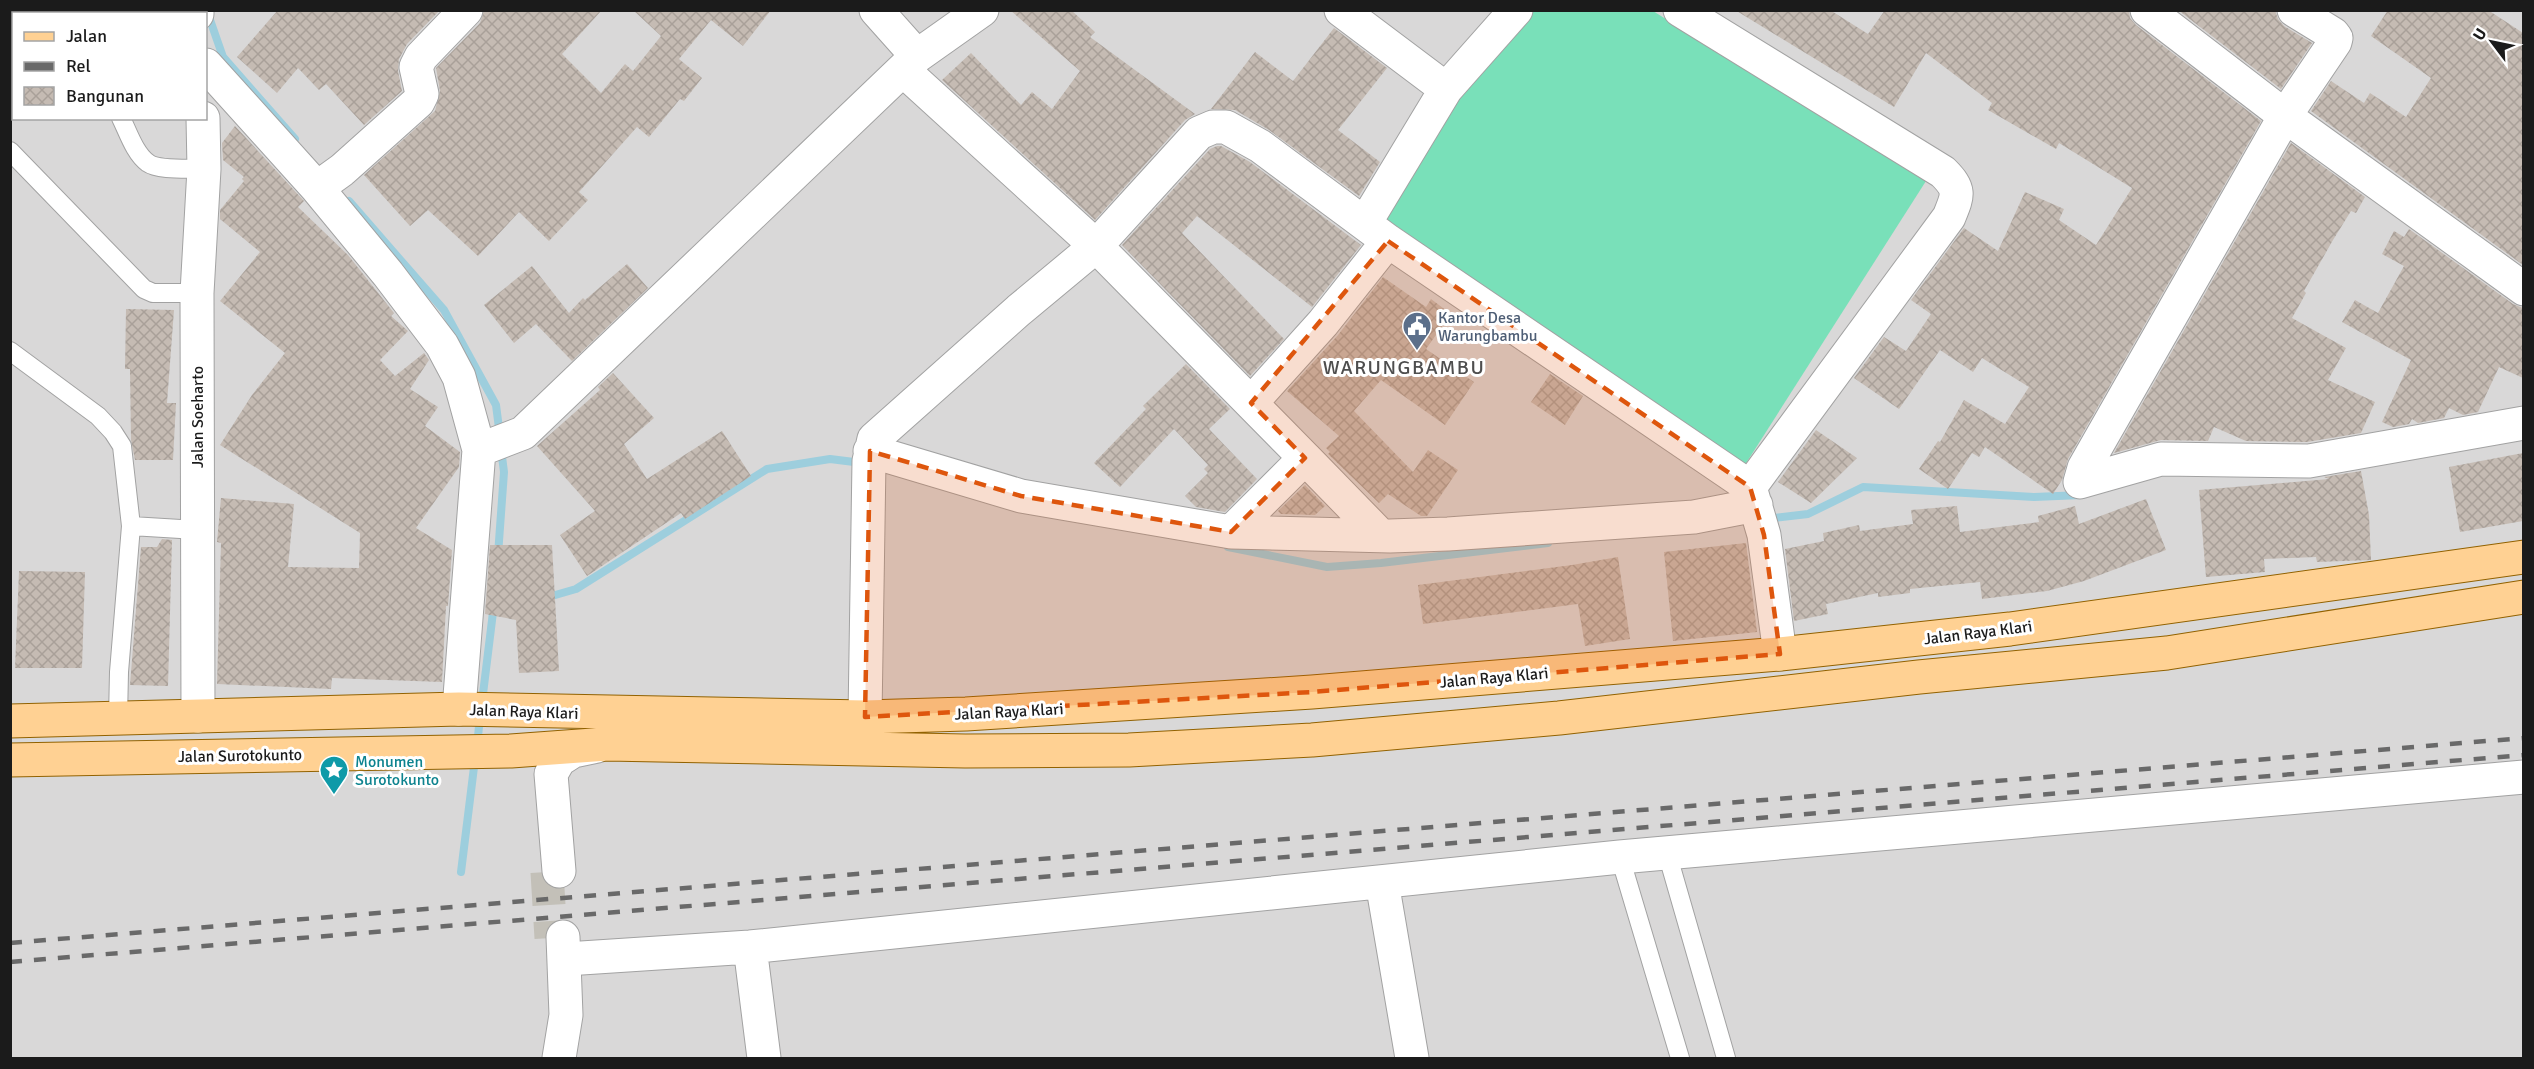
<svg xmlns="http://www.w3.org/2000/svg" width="2534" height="1069" font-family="Signika,sans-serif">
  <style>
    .residential { fill: #d9d8d8; fill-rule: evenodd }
    .pitch { fill: #79e0b9 }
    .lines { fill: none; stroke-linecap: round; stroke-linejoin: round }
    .stream { stroke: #9dcedd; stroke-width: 8 }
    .building { fill: url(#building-cross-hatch) }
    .tertiary-tunnel { stroke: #c3c0b8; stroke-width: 33; stroke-dasharray: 33 16; stroke-linecap: butt }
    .service-casing { stroke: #a2a2a2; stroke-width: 20 }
    .minor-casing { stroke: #a2a2a2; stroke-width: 35 }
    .tertiary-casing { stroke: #a2a2a2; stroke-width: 35 }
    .primary-casing { stroke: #926200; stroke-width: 35 }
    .service { stroke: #fff; stroke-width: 18 }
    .minor { stroke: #fff; stroke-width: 33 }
    .tertiary { stroke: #fff; stroke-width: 33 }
    .primary { stroke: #ffd193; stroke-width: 33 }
    .rail { stroke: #696969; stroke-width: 4.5; stroke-dasharray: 12 12; stroke-linecap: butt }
    .marked { fill: #de560d; fill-opacity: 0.2; stroke: #de560d; stroke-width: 4.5; stroke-dasharray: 12 8; stroke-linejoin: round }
    .labels { text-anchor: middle; stroke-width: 6; stroke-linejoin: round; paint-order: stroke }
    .service-label { font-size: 16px; fill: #4e5e75; stroke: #fff; text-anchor: start }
    .street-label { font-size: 16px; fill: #1b1b1b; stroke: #fff }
    .culture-label { font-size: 16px; fill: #0d838f; stroke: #fff; text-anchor: start }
    .quarter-label { font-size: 20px; letter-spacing: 1.5px; fill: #4e4e4e; stroke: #fff }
  </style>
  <defs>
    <pattern id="building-cross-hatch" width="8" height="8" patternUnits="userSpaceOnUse" patternTransform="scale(1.5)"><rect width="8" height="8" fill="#c5bbb3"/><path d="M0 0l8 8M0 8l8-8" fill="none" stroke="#a9a099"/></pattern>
  </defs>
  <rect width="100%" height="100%" fill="#ede9df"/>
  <path class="residential" d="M11,11H2523V1058H11ZM14,14H206V118H14Z"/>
  <path class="pitch" d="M1516,11H1653L1926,181L1743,468L1365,223Z"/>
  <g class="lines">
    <path class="stream" d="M208,14L223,57L295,139
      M349,201L444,310L496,405L500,436
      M1766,519L1808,514L1863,487L2034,497L2082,495
      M1228,547L1327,567L1381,563L1548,543
      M498,555L504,472L501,449
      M545,598L576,589L767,469L830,459L862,463
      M482,702L494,604
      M477,746L480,717
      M461,872L475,759"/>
  </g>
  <path class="building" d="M278,10H440L407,44L399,59L398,71L402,91L364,125L326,84L319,90L298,68L277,93L237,57Z
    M484,10H602L562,54L601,93L625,64L633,71L661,36L633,10H771L743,46L711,20L679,59L702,78L684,101L680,99L649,137L637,127L579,192L588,200L549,241L519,212L478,256L428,210L410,226L364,175L435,111L440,91L436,68L480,23Z
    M1010,10H1071L1095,32L1090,37L1195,114L1185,120L1095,220L942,80L971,53L1021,105L1032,92L1052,109L1080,71Z
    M1735,10H1830L1868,34L1885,10H2129L2130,18L2136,25L2261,121L2068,459L2062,480L2053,494L1985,447L1979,457L1972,453L1948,489L1919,469L1938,441L1940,442L1964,400L2005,424L2029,387L1982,358L1973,372L1940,350L1899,409L1854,378L1884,337L1906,351L1931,314L1911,300L1964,228L1998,251L2025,192L2064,209L2059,220L2096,245L2132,188L2059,143L2056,149L1988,110L1992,103L1926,53L1894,107Z
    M2178,10H2275L2278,19L2284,26L2312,43L2281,89Z
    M2388,10H2488L2523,33V265L2311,111L2331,81L2364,103L2370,93L2406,117L2431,78L2371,36Z
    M1334,28L1387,68L1338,130L1380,162L1359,196L1269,130L1235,110L1211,109L1255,52L1293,81Z
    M235,126L304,201L298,207L348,255L394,313L391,316L408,331L380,360L395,376L424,353L429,360L410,389L438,407L425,426L460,452L459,467L416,528L452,550L448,606H446L442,682L332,678L331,689L217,684L221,543L217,542L221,498L294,504L288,567L359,568L360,533L220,445L252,395L285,353L220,301L260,252L220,219V210L244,181L242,179L244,177L223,160L222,143Z
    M2291,143L2365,197L2356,213L2351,211L2333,240L2304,291L2306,293L2292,318L2346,348L2328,380L2375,402L2361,433L2307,442L2246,441L2214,427L2208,441L2161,440L2114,453Z
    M1217,146H1221L1250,162L1361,245L1312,307L1197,216L1182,233L1284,339L1250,376L1122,245L1210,149Z
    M2409,229L2513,304L2523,308V378L2499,367L2478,412L2463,415L2449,408L2444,418L2418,423L2412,419L2409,424L2393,427L2382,422L2411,360L2342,322L2355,300L2378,313L2404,266L2382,254L2394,231L2404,237Z
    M627,264L648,288L572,361L536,324L514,343L484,305L532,266L569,313L583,298L585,300Z
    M1383,277L1426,307L1431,299L1451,314L1426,349L1474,382L1445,425L1381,380L1354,411L1413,472L1428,450L1458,470L1427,516H1421L1388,494L1379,503L1328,454L1330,452L1326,448L1339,436L1287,391L1338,335Z
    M126,309L174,310L167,403H176L173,460H135L131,440L130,369H125Z
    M1186,364L1230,409L1209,429L1257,479L1225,512L1196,507L1185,496L1208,473L1204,469L1208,465L1174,429L1120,487L1094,463L1146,409L1143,406Z
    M613,373L654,418L624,444L647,479L722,431L751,476L685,519L681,513L587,576L560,535L595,511L537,446L600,390L598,387Z
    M1550,374L1583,396L1565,425L1531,402Z
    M1816,430L1857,458L1811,503L1778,482Z
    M2523,453V521L2460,532L2449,467Z
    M2361,471L2369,515L2371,560L2317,562L2316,557L2264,559L2265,572L2206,577L2199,490L2329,479L2324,477Z
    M1305,485L1325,506L1315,515L1281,514L1278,511Z
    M2146,499L2166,550L2084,581L2047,591L1982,599L1980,582L1910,589V593L1878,597V593L1826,604L1828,614L1794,621L1785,549L1824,541L1823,533L1859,525L1860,531L1913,524L1911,510L1957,506L1960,532L2039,522L2038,516L2075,506L2079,524Z
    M162,539L172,540L168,686L130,685L141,547H157Z
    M1746,543L1757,632L1673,641L1664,552Z
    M490,545H552L559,671L519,673L516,620L485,614Z
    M1618,557L1630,639L1585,646L1578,604L1423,624L1418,585L1572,565Z
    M19,571L85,572L82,668H15Z"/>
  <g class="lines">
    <path class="tertiary-tunnel" d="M547,872L551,938"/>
    <g class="service-casing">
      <path id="service" d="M55,10L57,14
        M121,118C128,132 135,154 148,163C159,171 191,168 204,169
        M10,151L144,289L153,293H197
        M10,351L98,416L113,432L122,446L131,526L119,672L118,718
        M131,526L197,530
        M1667,853L1726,1058
        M1620,857L1680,1058"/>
    </g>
    <g class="minor-casing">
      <path id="minor" d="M876,10L917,56
        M1341,10L1446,89
        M1680,10L1943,172C1961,190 1958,195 1949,217L1750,487
        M2147,10L2285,116L2524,289
        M2294,10L2333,34L2336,38L2335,42L2285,116L2084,468L2080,482L2161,459L2309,461L2524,423
        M206,65L317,188L388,274L442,345L459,377L479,450L459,709
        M903,70L1096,246L1305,458L1231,532
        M317,188L342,170L418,102L422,94L416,67L421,57L466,10
        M1365,223L1446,89L1516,10
        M1251,403L1323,323L1388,241
        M479,450L523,433L917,56L982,10
        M870,451L1021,496L1231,532L1390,536L1448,534L1694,517L1756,505
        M1305,458L1380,535
        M865,717L869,461L874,439L1019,310L1096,246L1199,133L1213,127H1226L1260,146L1388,241L1750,487L1764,535L1780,654
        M1382,882L1412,1058
        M750,947L764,1058
        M566,959L750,947L1620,857L2524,777"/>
    </g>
    <g class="tertiary-casing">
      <path id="tertiary" d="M197,10V14
        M198,716L197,293L204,169L203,118
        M559,871L551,774L559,760L573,751L597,746
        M559,1058L566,1015L563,937"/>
    </g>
    <g class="primary-casing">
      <path id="primary" d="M10,721L459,709L865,717L966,714L1312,692L1780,654L2010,629L2524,557
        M10,760L511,751L607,744L965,751L1129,750L1312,740L1559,718L1919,677L2167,653L2524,597"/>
    </g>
    <use href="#service" class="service"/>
    <use href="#minor" class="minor"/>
    <use href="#tertiary" class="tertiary"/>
    <use href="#primary" class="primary"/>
    <path class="rail" d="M10,943L2524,738
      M10,962L2524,755"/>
  </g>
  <path class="marked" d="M1388,241L1750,487L1764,535L1780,654L1312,692L865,717L870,451L1021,496L1231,532L1305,458L1251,403Z"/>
  <defs>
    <g id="civic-pin" transform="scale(1.5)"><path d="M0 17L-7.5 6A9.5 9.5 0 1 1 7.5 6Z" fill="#5c6f8a" stroke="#fff"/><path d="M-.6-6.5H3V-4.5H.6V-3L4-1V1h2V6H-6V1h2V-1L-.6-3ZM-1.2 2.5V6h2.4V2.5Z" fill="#fff"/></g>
    <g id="sight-pin" transform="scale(1.5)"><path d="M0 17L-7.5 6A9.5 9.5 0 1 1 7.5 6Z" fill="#0f9aa8" stroke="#fff"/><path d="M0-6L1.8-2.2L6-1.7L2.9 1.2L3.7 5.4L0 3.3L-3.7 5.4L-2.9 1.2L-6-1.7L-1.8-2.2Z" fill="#fff"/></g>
  </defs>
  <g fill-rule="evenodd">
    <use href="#civic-pin" x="1417" y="326"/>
    <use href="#sight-pin" x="334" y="770"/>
  </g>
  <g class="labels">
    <g class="service-label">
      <text x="1438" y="323">Kantor Desa<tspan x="1438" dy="18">Warungbambu</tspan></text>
    </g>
    <g class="street-label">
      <text transform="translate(197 417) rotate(-90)" y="6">Jalan Soeharto</text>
      <text transform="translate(1978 632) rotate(-7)" y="6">Jalan Raya Klari</text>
      <text transform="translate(1494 677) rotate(-5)" y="6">Jalan Raya Klari</text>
      <text transform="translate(524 711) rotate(2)" y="6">Jalan Raya Klari</text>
      <text transform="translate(1009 711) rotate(-3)" y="6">Jalan Raya Klari</text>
      <text transform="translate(240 755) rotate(-1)" y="6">Jalan Surotokunto</text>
    </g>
    <g class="culture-label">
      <text x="355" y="767">Monumen<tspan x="355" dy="18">Surotokunto</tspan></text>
    </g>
    <g class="quarter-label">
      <text x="1404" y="374">WARUNGBAMBU</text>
    </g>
  </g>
  <rect width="2534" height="1069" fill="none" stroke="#1b1b1b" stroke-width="24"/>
  <rect x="12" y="12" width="195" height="108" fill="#ffffff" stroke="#a4a4a4" stroke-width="1.5"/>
  <rect x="24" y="32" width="30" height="9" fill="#ffd193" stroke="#a4a4a4" stroke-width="1.5"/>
  <text x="66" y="42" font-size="18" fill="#1b1b1b">Jalan</text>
  <rect x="24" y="62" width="30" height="9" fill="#696969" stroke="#a4a4a4" stroke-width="1.5"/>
  <text x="66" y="72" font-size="18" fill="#1b1b1b">Rel</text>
  <rect x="24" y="87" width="30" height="18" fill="url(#building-cross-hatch)" stroke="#a4a4a4" stroke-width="1.5"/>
  <text x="66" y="102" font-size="18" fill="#1b1b1b">Bangunan</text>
  <g transform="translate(2492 42) rotate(302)" stroke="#ffffff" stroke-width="4.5" paint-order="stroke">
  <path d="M0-4.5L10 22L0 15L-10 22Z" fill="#1b1b1b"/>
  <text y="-9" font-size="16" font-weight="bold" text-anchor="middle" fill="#1b1b1b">U</text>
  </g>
</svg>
